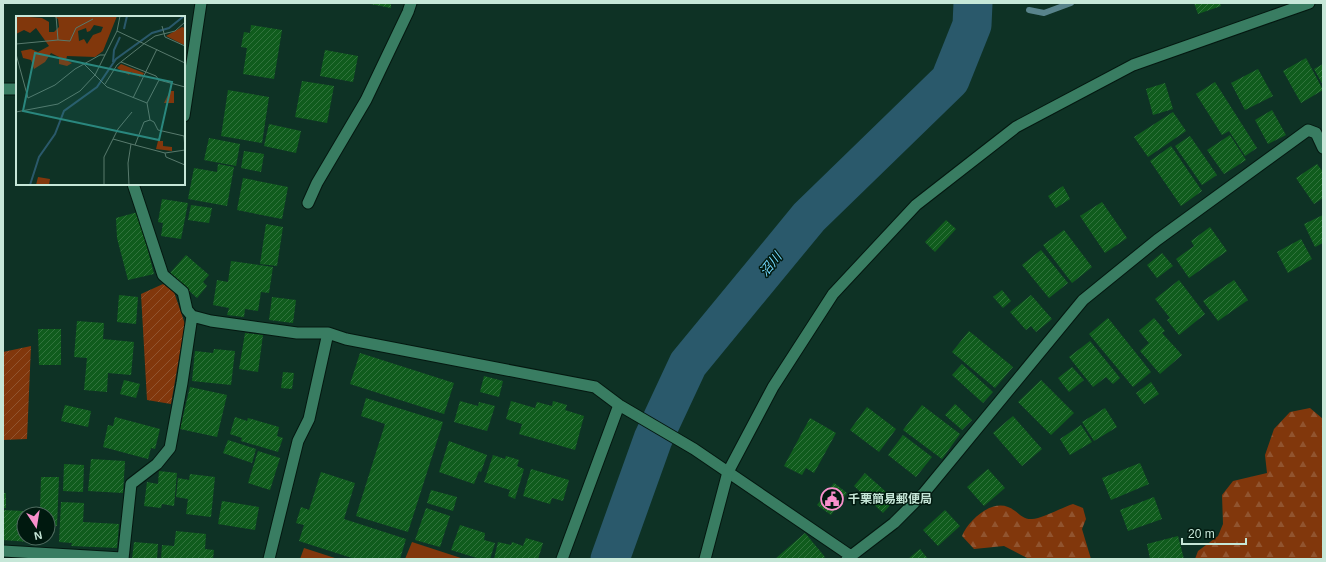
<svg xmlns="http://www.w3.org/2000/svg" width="1326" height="562" font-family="Helvetica,'Noto Sans JP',sans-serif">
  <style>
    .grass { fill: #81370c }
    .forest { fill: url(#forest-firs) }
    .garden { fill: url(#garden-furrows) }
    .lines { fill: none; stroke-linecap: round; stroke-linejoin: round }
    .stream { stroke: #59848c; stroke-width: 6 }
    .river { stroke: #2a596b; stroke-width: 39 }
    .building { fill: url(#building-hatch) }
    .minor-casing { stroke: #041810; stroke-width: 13 }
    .tertiary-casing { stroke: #041810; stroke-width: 13 }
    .minor { stroke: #397d62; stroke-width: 11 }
    .tertiary { stroke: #397d62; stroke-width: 11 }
    .labels { text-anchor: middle; stroke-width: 3; stroke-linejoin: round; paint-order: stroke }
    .poi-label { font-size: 12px; font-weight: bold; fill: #c6e7d8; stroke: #00190f; text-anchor: start }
    .water-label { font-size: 13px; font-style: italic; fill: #74d8fe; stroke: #00190f }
    .inset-river { fill: none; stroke: #2a596b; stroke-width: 2 }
    .inset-road { fill: none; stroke: #587a6d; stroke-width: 1 }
    .view { fill: #2a877e; fill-opacity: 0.15; stroke: #2a877e; stroke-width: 2 }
    .inset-edge { fill: none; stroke: #c6e7d8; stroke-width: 2 }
  </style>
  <defs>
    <pattern id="forest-firs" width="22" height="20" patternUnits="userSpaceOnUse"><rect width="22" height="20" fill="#81370c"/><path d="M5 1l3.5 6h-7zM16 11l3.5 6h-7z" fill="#91542f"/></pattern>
    <pattern id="garden-furrows" width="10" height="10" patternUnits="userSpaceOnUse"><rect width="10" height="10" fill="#81370c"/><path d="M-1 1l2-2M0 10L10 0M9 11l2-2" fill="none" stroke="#91542f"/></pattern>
    <pattern id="building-hatch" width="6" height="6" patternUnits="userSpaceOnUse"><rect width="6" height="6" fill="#105c1d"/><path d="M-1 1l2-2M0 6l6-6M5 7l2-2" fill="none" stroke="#31733d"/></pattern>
  </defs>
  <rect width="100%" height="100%" fill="#0e3225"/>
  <path class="grass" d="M412,542L464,559H405Z
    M304,548L338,559H300Z"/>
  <path class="forest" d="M1310,408L1323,419V559H1195L1198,551L1218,536L1223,524L1222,495L1233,481L1267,473L1265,455L1274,429L1290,412Z
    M1073,504L1083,508L1086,519L1082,529L1091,559H1029L1004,546L974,549L962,536C968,521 990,500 1008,507C1017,510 1022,520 1032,519C1041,519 1063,507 1073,504Z"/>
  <path class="garden" d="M163,284L174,292L185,324L171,404L147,400L141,294Z
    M31,346L27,439L3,440V352Z"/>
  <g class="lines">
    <path class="stream" d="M1029,10L1044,13L1071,3"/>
    <path class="river" d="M610,559L653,439L688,364L809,217L950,80L972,25L973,3"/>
  </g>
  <path class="building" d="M365,3H391V8Z
    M1194,3H1220L1221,6L1198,14Z
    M251,25L282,30L274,79L243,74L247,48L241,47L244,32L250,33Z
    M325,50L358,56L353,82L320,76Z
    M1306,58L1323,90L1301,103L1283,71Z
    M1323,64V85L1314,69Z
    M1258,69L1273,96L1245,110L1231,83Z
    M302,81L334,86L327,123L295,117Z
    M1215,82L1257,148L1245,156L1229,131L1222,135L1196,94Z
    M1165,83L1173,109L1153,115L1146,89Z
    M228,90L269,97L262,143L221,136Z
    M1272,110L1286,135L1268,144L1255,120Z
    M1173,112L1186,131L1148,157L1134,137Z
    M269,124L301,131L296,153L264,146Z
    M1230,135L1246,160L1224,174L1207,150Z
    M1190,136L1217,175L1202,185L1175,146Z
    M209,138L240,144L236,166L204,160Z
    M1171,146L1202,191L1181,206L1150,161Z
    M244,151L264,154L261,172L241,168Z
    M218,164L234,167L227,206L188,199L194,168L217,172Z
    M1317,164L1323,172V198L1314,204L1296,178Z
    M243,178L288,187L282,219L237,210Z
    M1063,186L1070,199L1056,208L1048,196Z
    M162,199L188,203L181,239L161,236L163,223L158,222Z
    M1102,202L1127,238L1105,253L1080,216Z
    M191,205L212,208L209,223L188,220Z
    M138,212L154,274L128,280L117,238L116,218Z
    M1323,215V243L1315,247L1304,224Z
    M946,220L956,229L935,252L925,242Z
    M266,224L283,227L277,266L260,264Z
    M1210,227L1227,251L1189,278L1176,259L1194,246L1191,241Z
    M1064,230L1092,267L1072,283L1043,245Z
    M1301,239L1312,259L1288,273L1277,252Z
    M1041,250L1068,283L1049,298L1022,265Z
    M1162,253L1173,266L1157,278L1147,265Z
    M186,255L209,275L203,282L207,286L197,298L170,273Z
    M231,261L273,267L269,293L261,292L258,311L245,309L244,317L227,315L229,308L213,305L217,280L228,282Z
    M1179,280L1205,314L1179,335L1167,320L1170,318L1155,299Z
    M1234,280L1248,300L1218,321L1203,301Z
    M1002,290L1011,301L1003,308L993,297Z
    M119,295L138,297L136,324L117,322Z
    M1031,295L1052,319L1036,332L1031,326L1026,330L1010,312Z
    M272,297L296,300L293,323L269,320Z
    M1108,318L1151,372L1133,387L1089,334Z
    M1154,318L1165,331L1162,333L1182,355L1160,374L1140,351L1149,343L1139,331Z
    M77,321L104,323L103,339L134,342L131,375L108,373L107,392L84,390L87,358L74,357Z
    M38,329H61V365H39Z
    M969,331L1013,367L995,388L952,352Z
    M245,333L263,335L258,372L239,369Z
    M1090,341L1120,378L1113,384L1106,377L1093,387L1069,357Z
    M214,349L235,351L231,385L192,381L195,351L213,353Z
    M360,353L454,383L444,414L350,384Z
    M962,364L993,392L983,403L952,375Z
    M1072,367L1084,380L1069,392L1058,378Z
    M283,372L294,373L292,389L281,388Z
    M484,376L503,381L499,397L480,392Z
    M124,380L140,384L136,398L120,394Z
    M1041,380L1074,413L1051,435L1018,402Z
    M1151,382L1159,394L1144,404L1136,393Z
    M190,387L227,395L217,437L180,429Z
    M366,398L443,422L408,532L356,516L385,424L361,416Z
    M460,401L478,406L479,402L495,406L487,431L454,422Z
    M511,401L535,408L537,402L552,406L553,401L567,405L565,410L584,416L575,450L519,434L522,424L506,419Z
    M955,404L972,420L962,430L945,415Z
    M65,405L91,411L88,427L61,421Z
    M922,405L960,434L942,459L903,430Z
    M867,407L896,429L879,452L850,430Z
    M1105,408L1117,427L1094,441L1082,422Z
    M1013,416L1042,449L1022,466L993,433Z
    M115,417L160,429L155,449L151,448L148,459L103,447L108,425L113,426Z
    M235,417L247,421L248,418L279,427L277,436L283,438L278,452L241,441L242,438L230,434Z
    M810,418L836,433L814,473L806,468L802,475L784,466Z
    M1081,425L1092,442L1070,455L1060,439Z
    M903,435L932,457L916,477L888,455Z
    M228,440L256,449L252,463L223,453Z
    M449,441L487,455L481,472L479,471L474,484L439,472Z
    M258,451L280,458L270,490L248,483Z
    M493,455L505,459L506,456L519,460L517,466L524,469L515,499L508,496L510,490L484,482Z
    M91,459L125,461L123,493L88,491Z
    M1140,463L1149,484L1111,500L1102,478Z
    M64,464L84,465L83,492L63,491Z
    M531,469L569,480L563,501L552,498L550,504L523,496Z
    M988,469L1005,488L984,506L967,487Z
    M159,471L177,473L174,506L162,504L161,508L144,506L147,482L158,484Z
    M321,472L355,483L344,519L406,539L400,559H355L299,541L304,525L296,523L301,507L309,510Z
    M865,473L895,500L883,513L854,486Z
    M190,474L215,477L211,517L186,514L188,499L176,497L178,478L189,480Z
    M41,477H59L57,526H48L49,511L40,510Z
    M834,483L847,493L831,515L817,505Z
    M431,490L457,497L453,511L427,503Z
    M3,493H6V508H3Z
    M1154,497L1162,519L1128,531L1120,510Z
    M222,501L259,507L255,530L218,524Z
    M61,502L84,503L83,522L119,524L117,548L71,546L72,543L59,542Z
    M426,508L450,516L440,547L415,540Z
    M3,510L23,511L22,524H24V538H30L29,542L3,540Z
    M945,510L960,526L938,546L923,530Z
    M460,525L485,533L484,540L495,543L490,559H480L451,550Z
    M176,531L206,534L205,549L214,550L213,559H161L162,545L174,546Z
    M805,533L825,557L823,559H775Z
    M1178,536L1184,559H1150L1147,544Z
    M526,538L543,543L538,559H494L498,542L511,545L512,542L523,546Z
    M134,542L158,544L157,559H132Z
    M920,549L928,559H908Z"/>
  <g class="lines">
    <g class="minor-casing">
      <path id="minor" d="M3,89H17
        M184,116L201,3
        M133,184L163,275L183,292L187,310L192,316L211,321L297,333H328L346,339L595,387L619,405L694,449L851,556
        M308,203L317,183L366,100L408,12L411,3
        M3,551L122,558
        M123,559L131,484L157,464L170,448L182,383L192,316
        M269,559L298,441L309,419L328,333
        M562,559L619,405
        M847,559L894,523L924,493L1083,300L1157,240L1308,130L1316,133L1323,148"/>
    </g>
    <g class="tertiary-casing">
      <path id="tertiary" d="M705,559L728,472L773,387L833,294L916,205L1016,127L1133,65L1309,3"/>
    </g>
    <use href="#minor" class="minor"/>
    <use href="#tertiary" class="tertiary"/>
  </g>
  <defs>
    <g id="civic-ring" transform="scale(1.15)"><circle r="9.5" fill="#00190f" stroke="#f890cc" stroke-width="1.5"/><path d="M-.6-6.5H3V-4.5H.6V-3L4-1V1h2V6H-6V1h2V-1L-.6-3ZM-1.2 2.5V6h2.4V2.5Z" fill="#f890cc"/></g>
  </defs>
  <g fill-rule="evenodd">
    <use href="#civic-ring" x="832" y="499"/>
  </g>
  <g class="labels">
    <g class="poi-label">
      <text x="848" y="503">千栗簡易郵便局</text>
    </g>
    <g class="water-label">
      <text transform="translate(770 264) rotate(-51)" y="5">沼川</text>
    </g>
  </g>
  <g transform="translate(16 16)">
    <rect width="169" height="169" fill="#0e3225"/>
    <path d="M105,48L128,57L127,59L124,61L115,56L113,59L101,52ZM22,161L34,163L33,169H20Z" fill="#81370c"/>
    <path d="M0,0L26,2L33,6V16H38L43,11L42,3L37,0H101L87,35L79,41L51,40L50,44L56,47L51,50L43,48V41L35,37L29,46L18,53L15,44L7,42L5,35L15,33L22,36L33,30L20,12L14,17L8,14L0,18ZM78,9L87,11L85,16L77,19L71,28L68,23L63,25L62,15L70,12L71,16L74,15Z" fill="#81370c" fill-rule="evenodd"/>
    <path d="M142,125H147V130L156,131V135L140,133Z" fill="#81370c"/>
    <path d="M166,11L169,12L168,29L150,20Z" fill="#81370c"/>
    <path d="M154,75H158V87H148Z" fill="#81370c"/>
    <path class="inset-river" d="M108,13L111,0M97,46L98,34L104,21M14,169L23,141L39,118L48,95L81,71L100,43L136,17L153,12L168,0"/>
    <path class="inset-road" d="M104,0L101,15L169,47M146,10L149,21L169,30M42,24L54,25L60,12L77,3M0,28L42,24L40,0M0,38L12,82L39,69L59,53L84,39H89M105,46L140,60L143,64L169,71M68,48L91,71L131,87L134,104L128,106L119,129M89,68L101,49L129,27L139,20L159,15L169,6M117,82L141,33M131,87L143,64M0,96L42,88L64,75L79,59L101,15M134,104L138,106L142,114L168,120L169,133M97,123L115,128M149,137L150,141L169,149M88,169V141L102,113L116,96M113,169L112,147L115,128L149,137L169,134"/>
    <path class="view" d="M19,37L156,66L143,124L7,95Z"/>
    <rect width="169" height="169" class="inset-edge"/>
  </g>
  <rect width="1326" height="562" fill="none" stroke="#c6e7d8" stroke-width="8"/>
  <g transform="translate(36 526) rotate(168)"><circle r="19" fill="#00190f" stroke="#4f6b5f"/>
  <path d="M0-3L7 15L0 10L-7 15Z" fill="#f890cc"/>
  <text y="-6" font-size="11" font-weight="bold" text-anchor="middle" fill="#c6e7d8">N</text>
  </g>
  <path d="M1182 538v6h64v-6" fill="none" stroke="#c6e7d8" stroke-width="2"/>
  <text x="1188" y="538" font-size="12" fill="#c6e7d8" stroke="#00190f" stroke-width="3" paint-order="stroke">20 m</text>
</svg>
